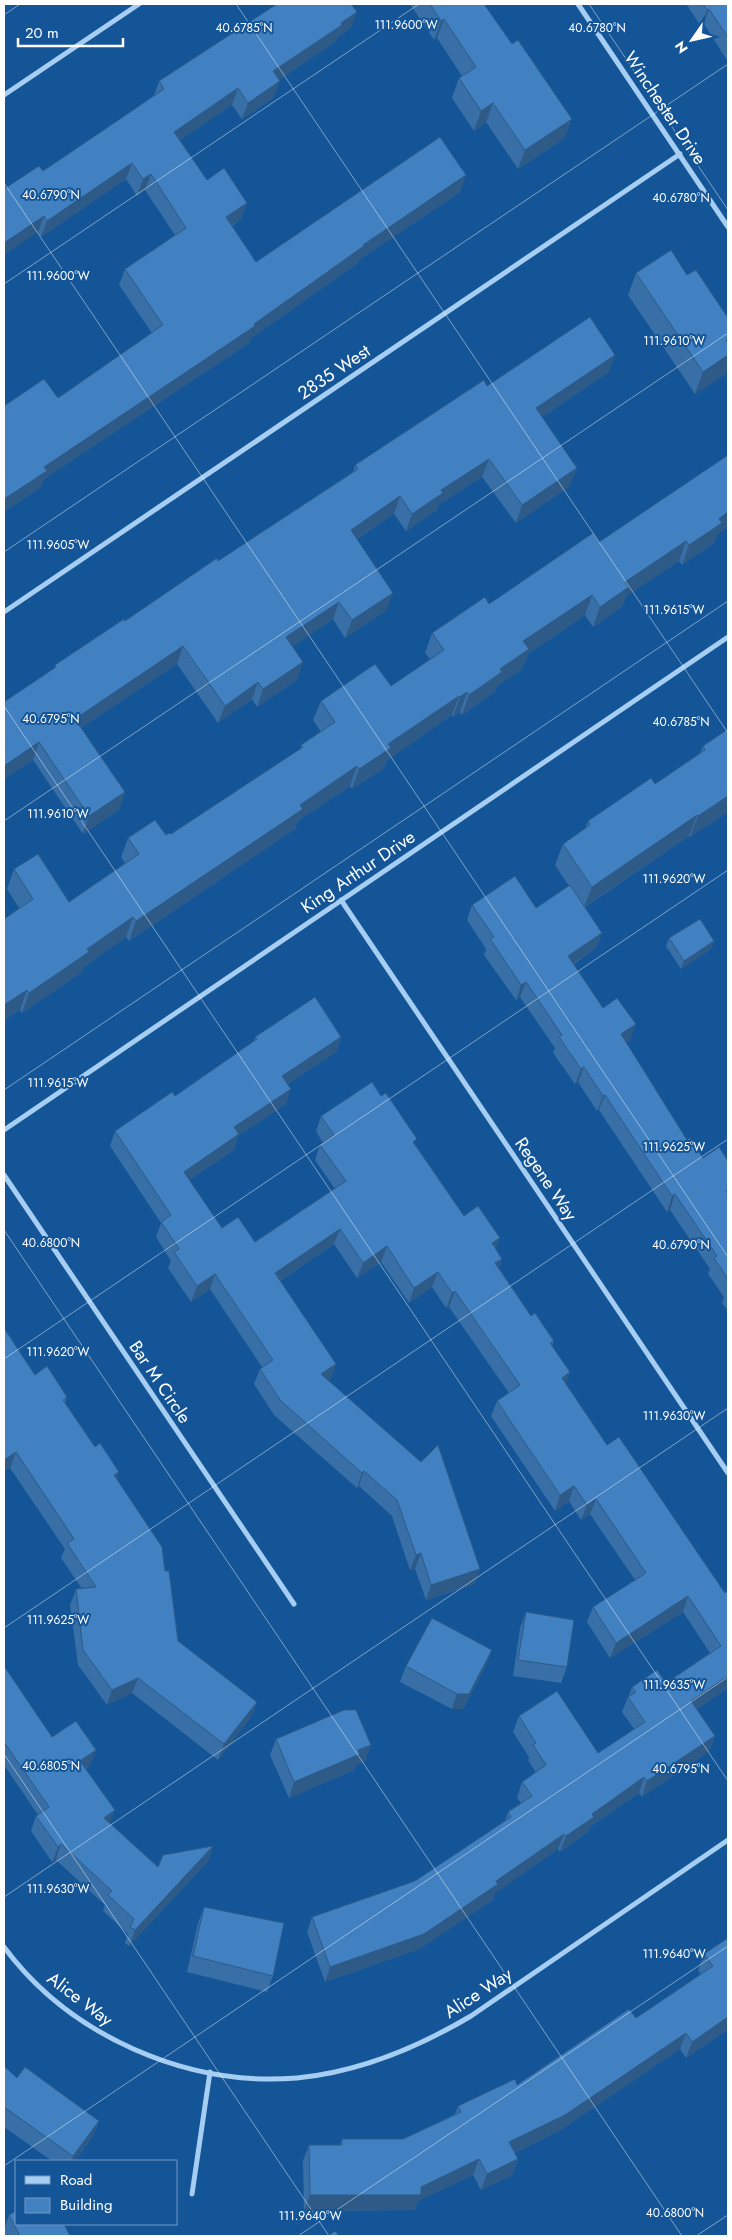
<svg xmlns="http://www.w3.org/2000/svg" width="732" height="2240" font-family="Jost,sans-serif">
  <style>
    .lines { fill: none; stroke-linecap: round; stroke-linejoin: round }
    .minor { stroke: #a6cdf2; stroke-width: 5 }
    .wall { fill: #386fa6 }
    .shaded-wall { fill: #2e5a87 }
    .building { fill: #4181c1; stroke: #2e5a87 }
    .ticks { fill: none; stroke: #fff; stroke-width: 1; stroke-opacity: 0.45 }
    .labels { text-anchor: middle; stroke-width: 4; stroke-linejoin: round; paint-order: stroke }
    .street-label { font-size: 18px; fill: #fff; stroke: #145598 }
    .ticks-label { font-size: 12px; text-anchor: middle; fill: #fff; stroke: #145598; stroke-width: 4; stroke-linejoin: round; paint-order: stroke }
  </style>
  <rect width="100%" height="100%" fill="#145598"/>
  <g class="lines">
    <path class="minor" d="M578,4L728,227
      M4,95L139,4
      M4,612L680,154
      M341,900L728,1473
      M4,1130L728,637
      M4,1175L294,1604
      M4,1947C70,2036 187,2087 297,2078C360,2072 417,2048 471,2016L728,1840
      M192,2194L210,2072"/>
  </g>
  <path class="wall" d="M410,4H484L565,138L518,169L486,122L474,131L452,98L459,78L462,76L437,38L434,40Z
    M686,4H728V62L704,24L701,26Z
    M351,28L338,37L336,41L279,80L274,97L242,119L232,105L180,140L207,180L247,203L241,219L232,226L256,262L460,192L359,260L358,263L251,338L249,343L44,479L41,487L4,512V406L58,398L152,333L119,285L125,269L175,235L145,190L137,196L126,179L41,237L38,232L43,171L154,96L159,81Z
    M636,273L687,275L726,374L695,394L628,295Z
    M609,372L542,417L570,486L516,523L482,477L438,505L437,510L406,531L394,514L357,539L387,610L345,638L333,619L292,646L297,680L257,707L252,699L218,723L177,664L81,728L125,792L119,810L83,834L33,760L4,779V702L54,669L55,665L218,561L353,472L355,465L487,386Z
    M717,535L714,543L682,565L679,561L626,596L622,607L593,627L585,615L528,654L522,669L497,686L495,692L462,715L460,712L453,717L452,715L386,761L384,768L352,789L350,786L298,821L295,829L129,941L126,937L84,967L82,972L22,1013L20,1010L4,1020V919L19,908L7,889L14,869L69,902L125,863L121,857L128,838L166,835L171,834L300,749L301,745L321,732L313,720L321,701L391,686L430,659L425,653L432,633L489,604L599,542Z
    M728,729V812L690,837L689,836L585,907L602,933L596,948L574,964L603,1008L630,1040L626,1042L687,1140L703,1158L728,1161V1311L722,1303L724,1297L708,1274L710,1269L670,1210L667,1212L599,1110L597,1111L578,1082L575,1084L553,1053L555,1048L520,997L516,1000L484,955L486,949L467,920L472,905L536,908L569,886L555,865L563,844L585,829L588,821L655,784L700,753L703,746Z
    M669,938L714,941L711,949L681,969L666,946Z
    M255,1037H341L336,1052L288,1084L286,1104L238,1136L234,1150L189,1180L222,1228L255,1242L335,1189L315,1160L320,1145L323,1143L316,1131L321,1116L415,1144L464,1216L496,1249L502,1259L499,1268L531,1316L554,1341L552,1346L570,1372L566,1384L607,1445L725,1593L728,1590V1688L697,1709L715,1736L709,1751L642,1797L639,1793L590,1827L588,1832L560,1852L558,1849L495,1893L493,1900L419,1949L325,1982L307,1932L312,1917L415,1881L505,1821L508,1812L521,1803L517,1798L522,1782L536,1773L528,1760L529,1757L513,1732L519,1716L598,1753L634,1729L622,1712L632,1687L666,1683L710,1653L683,1612L610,1658L587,1622L593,1607L635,1580L590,1514L581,1520L569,1501L555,1511L491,1416L497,1401L509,1393L449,1307L446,1308L432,1287L409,1303L381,1262L357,1278L334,1244L280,1281L336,1364L330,1380L328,1381L480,1569L474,1584L426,1600L415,1569L410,1570L392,1516L359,1486L357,1488L274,1415L254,1384L260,1369L262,1367L210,1289L191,1302L168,1268L171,1261L156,1237L161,1223L110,1146L115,1131L175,1096L254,1041Z
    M35,1375L67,1397L65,1403L116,1479L165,1571L178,1641L257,1702L251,1717L218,1760L132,1693L107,1705L78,1665L70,1605L76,1589H82L61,1558L65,1549L10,1468Z
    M526,1612L567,1667L561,1683L513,1676L520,1628Z
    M4,1666L52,1737L96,1750L90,1765L86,1769L110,1823L158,1867L213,1846L208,1861L129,1946L125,1943L128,1934L103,1911L105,1905L56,1860L52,1862L31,1831L36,1816L38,1815L4,1765Z
    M406,1666H486L463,1709H452L400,1682Z
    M276,1739L371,1745L365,1761L356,1765L354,1770L289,1798L270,1755Z
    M204,1907L273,1976L267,1992L187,1972L198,1923Z
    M728,1938V2029L686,2058L680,2049L559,2131L514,2153L518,2159L512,2175L481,2190L473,2175L418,2201L415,2210L304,2211L303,2161L309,2145H340L342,2139H403L455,2114L458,2106L517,2085L636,2018L701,1974L698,1970L704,1954Z
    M4,2066L17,2078L99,2121L93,2136L75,2161H52L4,2127Z
    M9,2215L70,2236H6L4,2230Z"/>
  <path class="shaded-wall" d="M709,9L704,24L701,26L707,10Z
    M357,12L351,28L338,37L336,41L267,88L273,71Z
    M444,19L437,38L434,40L441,21Z
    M280,81L274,97L242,119L248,103Z
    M238,88L232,105L168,148L174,132Z
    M493,103L486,122L474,131L481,111Z
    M572,119L565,138L518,169L525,150Z
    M132,163L126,179L41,237L47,221Z
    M151,174L145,190L137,196L143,179Z
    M466,175L460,192L359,260L358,263L251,338L249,343L44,479L41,487L4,512V499L44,467L254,324L363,245Z
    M247,203L241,219L220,233L226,217Z
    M44,216L38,232L4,255V243Z
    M615,355L609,372L530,425L536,408Z
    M728,355V367L726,374L695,394L703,372Z
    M489,459L482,477L438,505L437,510L406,531L412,514L441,490Z
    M577,468L570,486L516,523L522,505Z
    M400,496L394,514L344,547L351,530Z
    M728,512V527L717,535L714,543L682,565L689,545L719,519Z
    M686,541L679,561L626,596L622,607L593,627L600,607L625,582Z
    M393,593L387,610L345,638L352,620Z
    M592,595L585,615L528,654L522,669L497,686L495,692L462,715L469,695L500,669L523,641Z
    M339,602L333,619L280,655L286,637Z
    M183,646L177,664L68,737L75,719Z
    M303,662L297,680L257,707L263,689Z
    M258,682L252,699L218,723L225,706Z
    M467,692L460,712L453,717L460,697Z
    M459,696L452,715L386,761L384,768L352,789L359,769L388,744Z
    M39,742L33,760L4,779V766Z
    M357,766L350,786L298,821L295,829L129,941L136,921L300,805Z
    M125,792L119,810L83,834L89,816Z
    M728,796V812L690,837L698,816Z
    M697,815L689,836L584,907L592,887Z
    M133,917L126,937L84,967L82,972L22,1013L29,993L87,949Z
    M602,933L596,948L562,971L568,956Z
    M714,941L711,949L681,969L684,961Z
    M526,982L520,997L516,1000L521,985Z
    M27,990L20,1010L4,1020V1005Z
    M636,1024L630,1040L615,1050L621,1034Z
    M341,1037L336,1052L277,1091L282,1076Z
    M584,1067L578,1082L575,1084L581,1069Z
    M291,1089L286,1104L238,1136L234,1150L178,1187L184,1172L234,1127Z
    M605,1095L599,1110L597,1111L603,1096Z
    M675,1194L670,1210L667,1212L672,1196Z
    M340,1229L334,1244L269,1288L275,1273Z
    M500,1238L494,1253L492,1243Z
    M387,1246L381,1262L357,1278L363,1263Z
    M502,1259L497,1274L495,1263Z
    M438,1272L432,1287L409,1303L414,1288Z
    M215,1274L210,1289L191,1302L197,1286Z
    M455,1291L449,1307L446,1308L452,1293Z
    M336,1364L330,1380L315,1390L321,1374Z
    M570,1372L565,1387L562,1378Z
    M16,1452L10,1468L4,1472V1460Z
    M364,1471L359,1486L357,1488L362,1473Z
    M119,1472L114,1487V1475Z
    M574,1486L569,1501L555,1511L560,1495Z
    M596,1499L590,1514L581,1520L587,1505Z
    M421,1553L415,1569L410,1570L416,1555Z
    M480,1569L474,1584L426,1600L431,1585Z
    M688,1596L683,1612L610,1658L616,1643Z
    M492,1650L486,1666L463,1709H452L457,1694Z
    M728,1676V1688L686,1716L691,1701Z
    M138,1678L132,1693L107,1705L112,1690Z
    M257,1702L251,1717L218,1760L224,1744Z
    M715,1736L709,1751L642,1797L647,1781Z
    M371,1745L365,1761L356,1765L354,1770L289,1798L294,1782L358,1750Z
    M96,1750L90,1765L75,1776L80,1761Z
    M644,1777L639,1793L590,1827L588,1832L560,1852L566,1836L592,1814Z
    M115,1810L109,1826L104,1818Z
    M564,1834L558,1849L495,1893L493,1900L419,1949L325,1982L330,1967L496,1881Z
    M61,1844L56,1860L52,1862L58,1847Z
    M213,1846L208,1861L129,1946L135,1930Z
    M728,2017V2029L686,2058L692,2042Z
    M686,2033L680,2049L559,2131L503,2158L509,2142Z
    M99,2121L93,2136L75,2161H71L73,2156Z
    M479,2159L473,2175L418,2201L415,2210L304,2211L310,2195L421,2187Z
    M518,2159L512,2175L481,2190L487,2174Z"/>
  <path class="building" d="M277,4H351L357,12L341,23L342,25L273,71L280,81L248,103L238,88L174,132L207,180L224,168L247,203L226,217L256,262L440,137L466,175L363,245L364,246L254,324L255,326L44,467L47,471L4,499V406L44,379L58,398L163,325L125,269L186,228L151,174L143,179L132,163L47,221L44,216L4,243V189L39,166L43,171L108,127L164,89L159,81Z
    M430,4H484L512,44L518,40L572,119L525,150L493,103L481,111L459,78L476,67L444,19L441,21Z
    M703,4H728V37L709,9L707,10Z
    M671,250L687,275L696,270L728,318V339L726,340L728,343V355L703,372L636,273Z
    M590,317L615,355L536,408L577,468L522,505L489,459L441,490L443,493L412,514L400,496L351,530L393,593L352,620L339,602L286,637L303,662L263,689L258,682L225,706L183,646L75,719L125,792L89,816L39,742L4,766V702L56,667L55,665L124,619L125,621L217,558L218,561L358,469L355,465L484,380L487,386Z
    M728,455V512L719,519L722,523L689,545L686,541L625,582L629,587L600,607L592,595L523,641L529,649L500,669L502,672L469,695L467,692L460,697L459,696L388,744L391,748L359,769L357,766L300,805L303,809L136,921L133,917L87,949L89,952L29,993L27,990L4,1005V919L33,899L14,869L38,854L69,902L139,854L128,838L155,820L166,835L169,833L171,834L303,747L301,745L335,722L321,701L375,664L391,686L444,650L432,633L485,597L489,604L593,533L599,542Z
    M728,729V796L698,816L697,815L592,887L563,844L590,825L588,821L651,778L655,784L705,750L703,746Z
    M515,876L536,908L570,885L602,933L568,956L603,1008L617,998L636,1024L621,1034L687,1140L690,1138L703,1158L719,1147L728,1161V1189L726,1191L728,1194V1279L714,1258L717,1256L675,1194L672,1196L605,1095L603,1096L584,1067L581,1069L559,1037L562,1035L526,982L521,985L490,939L494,937L472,905Z
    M700,919L714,941L684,961L669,938Z
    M315,997L341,1037L282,1076L291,1089L234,1127L239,1134L184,1172L222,1228L238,1217L255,1242L346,1181L320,1145L334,1135L321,1116L372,1082L381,1096L386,1093L417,1139L413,1142L464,1216L478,1206L500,1238L492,1243L502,1259L495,1263L531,1316L535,1313L554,1341L550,1343L570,1372L562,1378L607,1445L619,1437L725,1593L728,1590V1676L691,1701L715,1736L647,1781L644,1777L592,1814L594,1817L566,1836L564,1834L496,1881L498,1884L424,1934L330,1967L312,1917L415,1881L511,1817L508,1812L532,1796L522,1782L546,1765L533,1745L536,1743L519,1716L557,1691L598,1753L645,1722L628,1697L636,1692L632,1687L657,1670L666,1683L721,1646L688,1596L616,1643L593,1607L646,1573L596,1499L587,1505L574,1486L560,1495L497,1401L520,1385L455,1291L452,1293L438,1272L414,1288L387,1246L363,1263L340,1229L275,1273L336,1364L321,1374L421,1462L438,1445L480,1569L431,1585L421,1553L416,1555L397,1500L364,1471L362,1473L280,1400L260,1369L273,1360L215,1274L197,1286L174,1252L179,1249L161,1222L171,1215L115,1131L172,1092L175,1096L257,1039L255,1037Z
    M4,1328L35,1375L47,1366L67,1397L63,1400L95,1447L100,1443L119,1472L114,1475L162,1547L165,1571H169L178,1641L257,1702L224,1744L138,1678L112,1690L83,1650L76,1589L96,1587L67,1543L74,1539L16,1452L4,1460Z
    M526,1612L574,1620L567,1667L518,1660Z
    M432,1618L492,1650L469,1694H457L406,1666Z
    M4,1666L52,1737L76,1721L96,1750L80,1761L115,1810L104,1818L158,1867L163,1855L213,1846L135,1930L130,1927L134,1919L108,1895L112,1891L61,1844L58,1847L36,1816L49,1807L4,1742Z
    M344,1710H356L371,1745L358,1750L360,1754L294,1782L276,1739Z
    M204,1907L284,1923L273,1976L193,1956Z
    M728,1938V2017L692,2042L686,2033L565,2115L509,2142L518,2159L487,2174L479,2159L421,2187V2195H310L309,2145H342V2139H403L461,2112L458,2106L515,2079L517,2085L629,2009L636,2018L713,1966L704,1954Z
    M4,2066L17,2078L25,2067L99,2121L73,2156L4,2107Z
    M16,2211V2224H64L70,2236H20L9,2215Z
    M335,2231L339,2236H328Z"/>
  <path class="ticks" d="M236,4L728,733M589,4L728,210M4,15L20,4M4,183L728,1257M4,284L419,4M4,552L728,64M4,706L728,1781M4,821L728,333M4,1090L728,601M4,1230L682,2236M4,1359L728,870M4,1628L728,1139M4,1754L329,2236M4,1897L728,1408M4,2166L728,1677M298,2236L728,1946M696,2236L728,2215"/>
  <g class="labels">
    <g class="street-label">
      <text transform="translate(665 108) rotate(56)" y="6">Winchester Drive</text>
      <text transform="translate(334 372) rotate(-34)" y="6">2835 West</text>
      <text transform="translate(358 872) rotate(-34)" y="6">King Arthur Drive</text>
      <text transform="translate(546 1179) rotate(56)" y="6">Regene Way</text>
      <text transform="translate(160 1382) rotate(56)" y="6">Bar M Circle</text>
      <text transform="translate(478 1993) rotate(-33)" y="6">Alice Way</text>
      <text transform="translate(80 1999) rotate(37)" y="6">Alice Way</text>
    </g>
  </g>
  <g class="ticks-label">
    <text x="406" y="29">111.9600°W</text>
    <text x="244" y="32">40.6785°N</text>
    <text x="597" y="32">40.6780°N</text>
    <text x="51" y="199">40.6790°N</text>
    <text x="681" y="202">40.6780°N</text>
    <text x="58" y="280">111.9600°W</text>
    <text x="674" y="345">111.9610°W</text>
    <text x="58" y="549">111.9605°W</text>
    <text x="674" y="614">111.9615°W</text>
    <text x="51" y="723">40.6795°N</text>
    <text x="681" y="726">40.6785°N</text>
    <text x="58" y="818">111.9610°W</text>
    <text x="674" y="883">111.9620°W</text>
    <text x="58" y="1087">111.9615°W</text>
    <text x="674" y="1151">111.9625°W</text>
    <text x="51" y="1247">40.6800°N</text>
    <text x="681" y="1249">40.6790°N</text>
    <text x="58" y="1356">111.9620°W</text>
    <text x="674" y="1420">111.9630°W</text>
    <text x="58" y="1624">111.9625°W</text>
    <text x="674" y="1689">111.9635°W</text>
    <text x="51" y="1770">40.6805°N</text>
    <text x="681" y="1773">40.6795°N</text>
    <text x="58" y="1893">111.9630°W</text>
    <text x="674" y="1958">111.9640°W</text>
    <text x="675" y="2217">40.6800°N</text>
    <text x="310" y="2220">111.9640°W</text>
  </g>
  <rect width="732" height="2240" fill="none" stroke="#ffffff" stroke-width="10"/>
  <rect x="15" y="2160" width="162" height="65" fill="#145598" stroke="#7299c1"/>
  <rect x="25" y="2176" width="25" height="8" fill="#a6cdf2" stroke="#7299c1"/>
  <text x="60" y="2185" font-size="15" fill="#ffffff">Road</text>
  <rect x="25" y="2198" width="25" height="15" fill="#4181c1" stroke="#7299c1"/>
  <text x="60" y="2210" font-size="15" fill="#ffffff">Building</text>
  <g transform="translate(692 40) rotate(236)" stroke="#145598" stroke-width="4" paint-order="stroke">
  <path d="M0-4L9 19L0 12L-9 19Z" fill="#ffffff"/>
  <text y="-8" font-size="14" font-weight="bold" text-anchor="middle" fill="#ffffff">N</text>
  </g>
  <path d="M18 38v8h105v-8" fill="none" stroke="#ffffff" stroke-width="2.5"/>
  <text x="25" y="38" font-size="15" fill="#ffffff" stroke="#145598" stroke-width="4" paint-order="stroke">20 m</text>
</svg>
